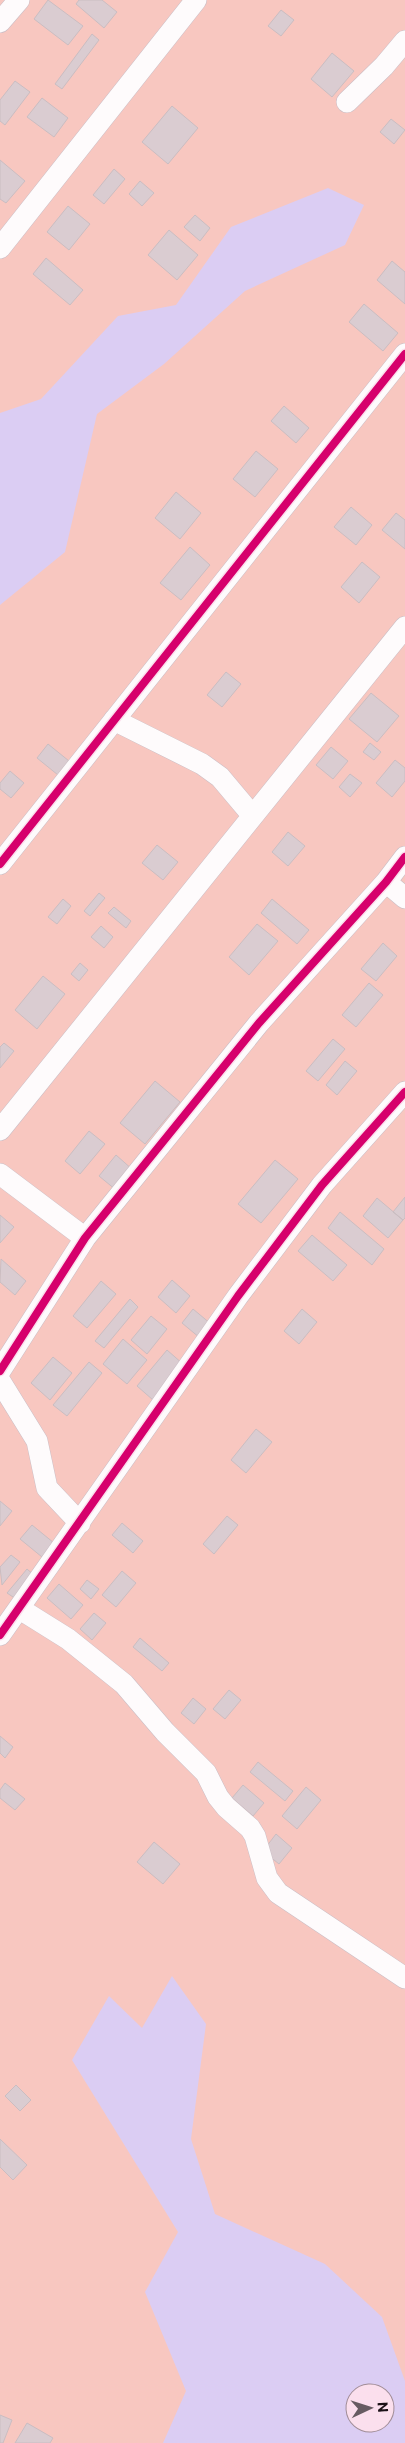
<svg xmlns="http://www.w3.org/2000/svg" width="405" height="2443" font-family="Commissioner,sans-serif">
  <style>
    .green { fill: #f8c7c0; fill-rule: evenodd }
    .water { fill: #dbcdf3; fill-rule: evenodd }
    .building { fill: #daccd1; stroke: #cabdc1 }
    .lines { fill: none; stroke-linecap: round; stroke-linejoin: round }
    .minor-casing { stroke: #cbbec5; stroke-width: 22 }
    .minor { stroke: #fefbfc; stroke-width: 21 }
    .cycleway-casing { stroke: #fbdfed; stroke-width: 11 }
    .cycleway { stroke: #d6006c; stroke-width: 8 }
  </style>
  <rect width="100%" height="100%" fill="#f5e5ed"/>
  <path class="green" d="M0,0H405V2443H0ZM355,2393H385V2423H355Z"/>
  <path class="water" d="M328,188L364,205L345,245L245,291L164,364L97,414L65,552L0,605V413L41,399L118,316L176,305L231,227Z
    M172,1976L206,2024L191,2139L215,2214L325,2264L382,2317L405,2381V2443H163L186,2391L145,2292L178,2232L72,2060L109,1996L142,2028ZM355,2393H385V2423H355Z"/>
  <path class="building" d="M48,0L83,26L68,45L34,19Z
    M79,0H102L117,12L104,28L76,4Z
    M281,10L294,20L281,36L268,26Z
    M92,34L99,40L62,89L55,84Z
    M332,53L354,71L332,97L311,79Z
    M15,81L30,92L5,125L0,121V100Z
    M42,98L68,118L54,137L27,117Z
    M172,106L198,128L168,164L142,142Z
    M391,119L405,130L394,144L380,132Z
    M0,160L25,181L6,203L0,199Z
    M114,169L125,179L104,204L93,195Z
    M140,181L154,193L142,206L129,194Z
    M68,206L90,224L69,250L47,232Z
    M195,215L210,228L200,241L184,227Z
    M169,230L198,255L177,280L148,255Z
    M46,258L83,290L70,305L33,274Z
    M392,261L405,272V304L377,280Z
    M364,304L398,333L383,351L349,322Z
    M284,406L309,428L296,443L271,421Z
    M256,451L278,469L255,497L233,479Z
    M176,492L201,513L180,539L155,518Z
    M351,507L372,525L356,545L334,527Z
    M396,513L405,520V549L382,530Z
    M190,547L210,565L181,600L160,583Z
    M362,562L380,577L359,603L341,587Z
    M226,672L241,684L222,707L207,695Z
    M371,693L399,716L377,742L349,719Z
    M370,743L381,752L374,760L363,752Z
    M48,744L69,761L58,775L37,758Z
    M331,747L348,761L333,779L316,765Z
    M395,760L405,768V781L392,797L376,783Z
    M10,771L24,783L11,798L0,789V783Z
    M350,774L362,783L350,797L339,787Z
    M288,832L305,846L288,866L272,852Z
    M157,845L178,862L163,880L142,863Z
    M99,893L105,898L90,916L84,911Z
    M63,899L71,906L57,924L48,917Z
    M272,899L309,930L297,944L261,913Z
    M114,907L131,921L126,928L108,913Z
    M257,924L278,941L249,975L229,957Z
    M101,926L113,937L104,948L91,937Z
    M383,943L397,956L376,981L361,969Z
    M80,963L88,970L79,981L71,974Z
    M43,976L65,994L37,1029L15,1010Z
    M369,983L383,995L356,1027L342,1015Z
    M333,1039L345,1049L318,1081L306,1071Z
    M4,1043L14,1051L0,1068V1047Z
    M345,1061L357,1071L337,1095L326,1085Z
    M155,1081L180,1102L145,1144L120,1123Z
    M89,1131L105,1144L80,1174L65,1161Z
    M116,1155L133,1170L116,1190L99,1176Z
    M275,1160L298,1179L261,1223L238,1204Z
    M405,1197V1218L403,1220L393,1212Z
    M377,1198L403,1220L388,1238L363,1216Z
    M340,1212L384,1249L372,1265L328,1228Z
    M0,1215L14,1227L0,1243Z
    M312,1235L347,1265L333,1281L298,1251Z
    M1,1259L26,1281L15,1295L0,1282Z
    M172,1280L190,1296L176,1313L158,1297Z
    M101,1281L116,1294L87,1328L73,1316Z
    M130,1299L138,1307L104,1348L95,1341Z
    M193,1309L211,1324L200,1338L182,1323Z
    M302,1309L317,1322L299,1344L284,1331Z
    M151,1316L167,1329L147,1354L131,1340Z
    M123,1339L147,1360L127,1384L103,1364Z
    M167,1350L183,1364L153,1400L137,1386Z
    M53,1357L72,1373L50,1400L31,1383Z
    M89,1362L102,1373L67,1416L53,1405Z
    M256,1429L272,1442L246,1473L231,1460Z
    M0,1501L12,1511L0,1526Z
    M227,1516L238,1525L214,1554L203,1544Z
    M122,1523L143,1541L133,1553L112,1535Z
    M32,1525L54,1543L42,1557L20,1539Z
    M11,1555L20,1562L2,1585L0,1567Z
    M27,1569L35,1576L16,1599L7,1593Z
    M122,1571L136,1583L116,1607L102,1595Z
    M87,1580L99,1589L91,1599L80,1589Z
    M59,1584L83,1605L71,1619L47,1598Z
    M94,1613L106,1623L92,1640L80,1629Z
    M140,1638L169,1663L162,1671L133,1647Z
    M229,1690L241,1700L225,1719L213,1709Z
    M193,1698L206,1709L194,1724L181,1713Z
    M0,1736L13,1747L5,1758L0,1753Z
    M258,1762L293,1791L285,1801L250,1772Z
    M5,1783L25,1799L15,1810L0,1798V1790Z
    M243,1785L264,1803L253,1816L232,1798Z
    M306,1787L321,1800L297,1829L282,1816Z
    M276,1834L292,1848L279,1864L263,1851Z
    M154,1842L180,1864L163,1884L137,1862Z
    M16,2085L31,2100L20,2111L5,2096Z
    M0,2139L27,2165L13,2180L0,2167Z
    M0,2415L12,2420L3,2443H0Z
    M27,2423L53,2438L50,2443H15Z"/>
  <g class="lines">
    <g class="minor-casing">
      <path id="minor" d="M0,22L19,0
        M347,102L384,66L405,41
        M0,248L196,0
        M114,720L202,764L220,777L252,815
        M0,864L405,354
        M386,882L405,898
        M0,1130L405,627
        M0,1174L85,1238
        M0,1371L85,1238L259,1023L386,882L405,857
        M0,1381L37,1441L47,1488L80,1523
        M20,1609L68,1639L124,1684L165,1732L206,1773L218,1797L226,1807L250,1828L255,1836L267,1878L278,1893L405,1978
        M0,1635L238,1296L322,1185L405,1092"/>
    </g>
    <use href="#minor" class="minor"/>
    <g class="cycleway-casing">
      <path id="cycleway" d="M0,864L405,354
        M0,1371L85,1238L259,1023L386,882L405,857
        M0,1635L238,1296L322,1185L405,1092"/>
    </g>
    <use href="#cycleway" class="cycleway"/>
  </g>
  <g transform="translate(370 2408) rotate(86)"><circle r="24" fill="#fbdfed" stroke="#a18d97"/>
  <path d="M0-4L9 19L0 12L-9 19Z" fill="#675b62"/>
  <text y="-8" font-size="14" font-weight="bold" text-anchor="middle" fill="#1b1117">N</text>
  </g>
</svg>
